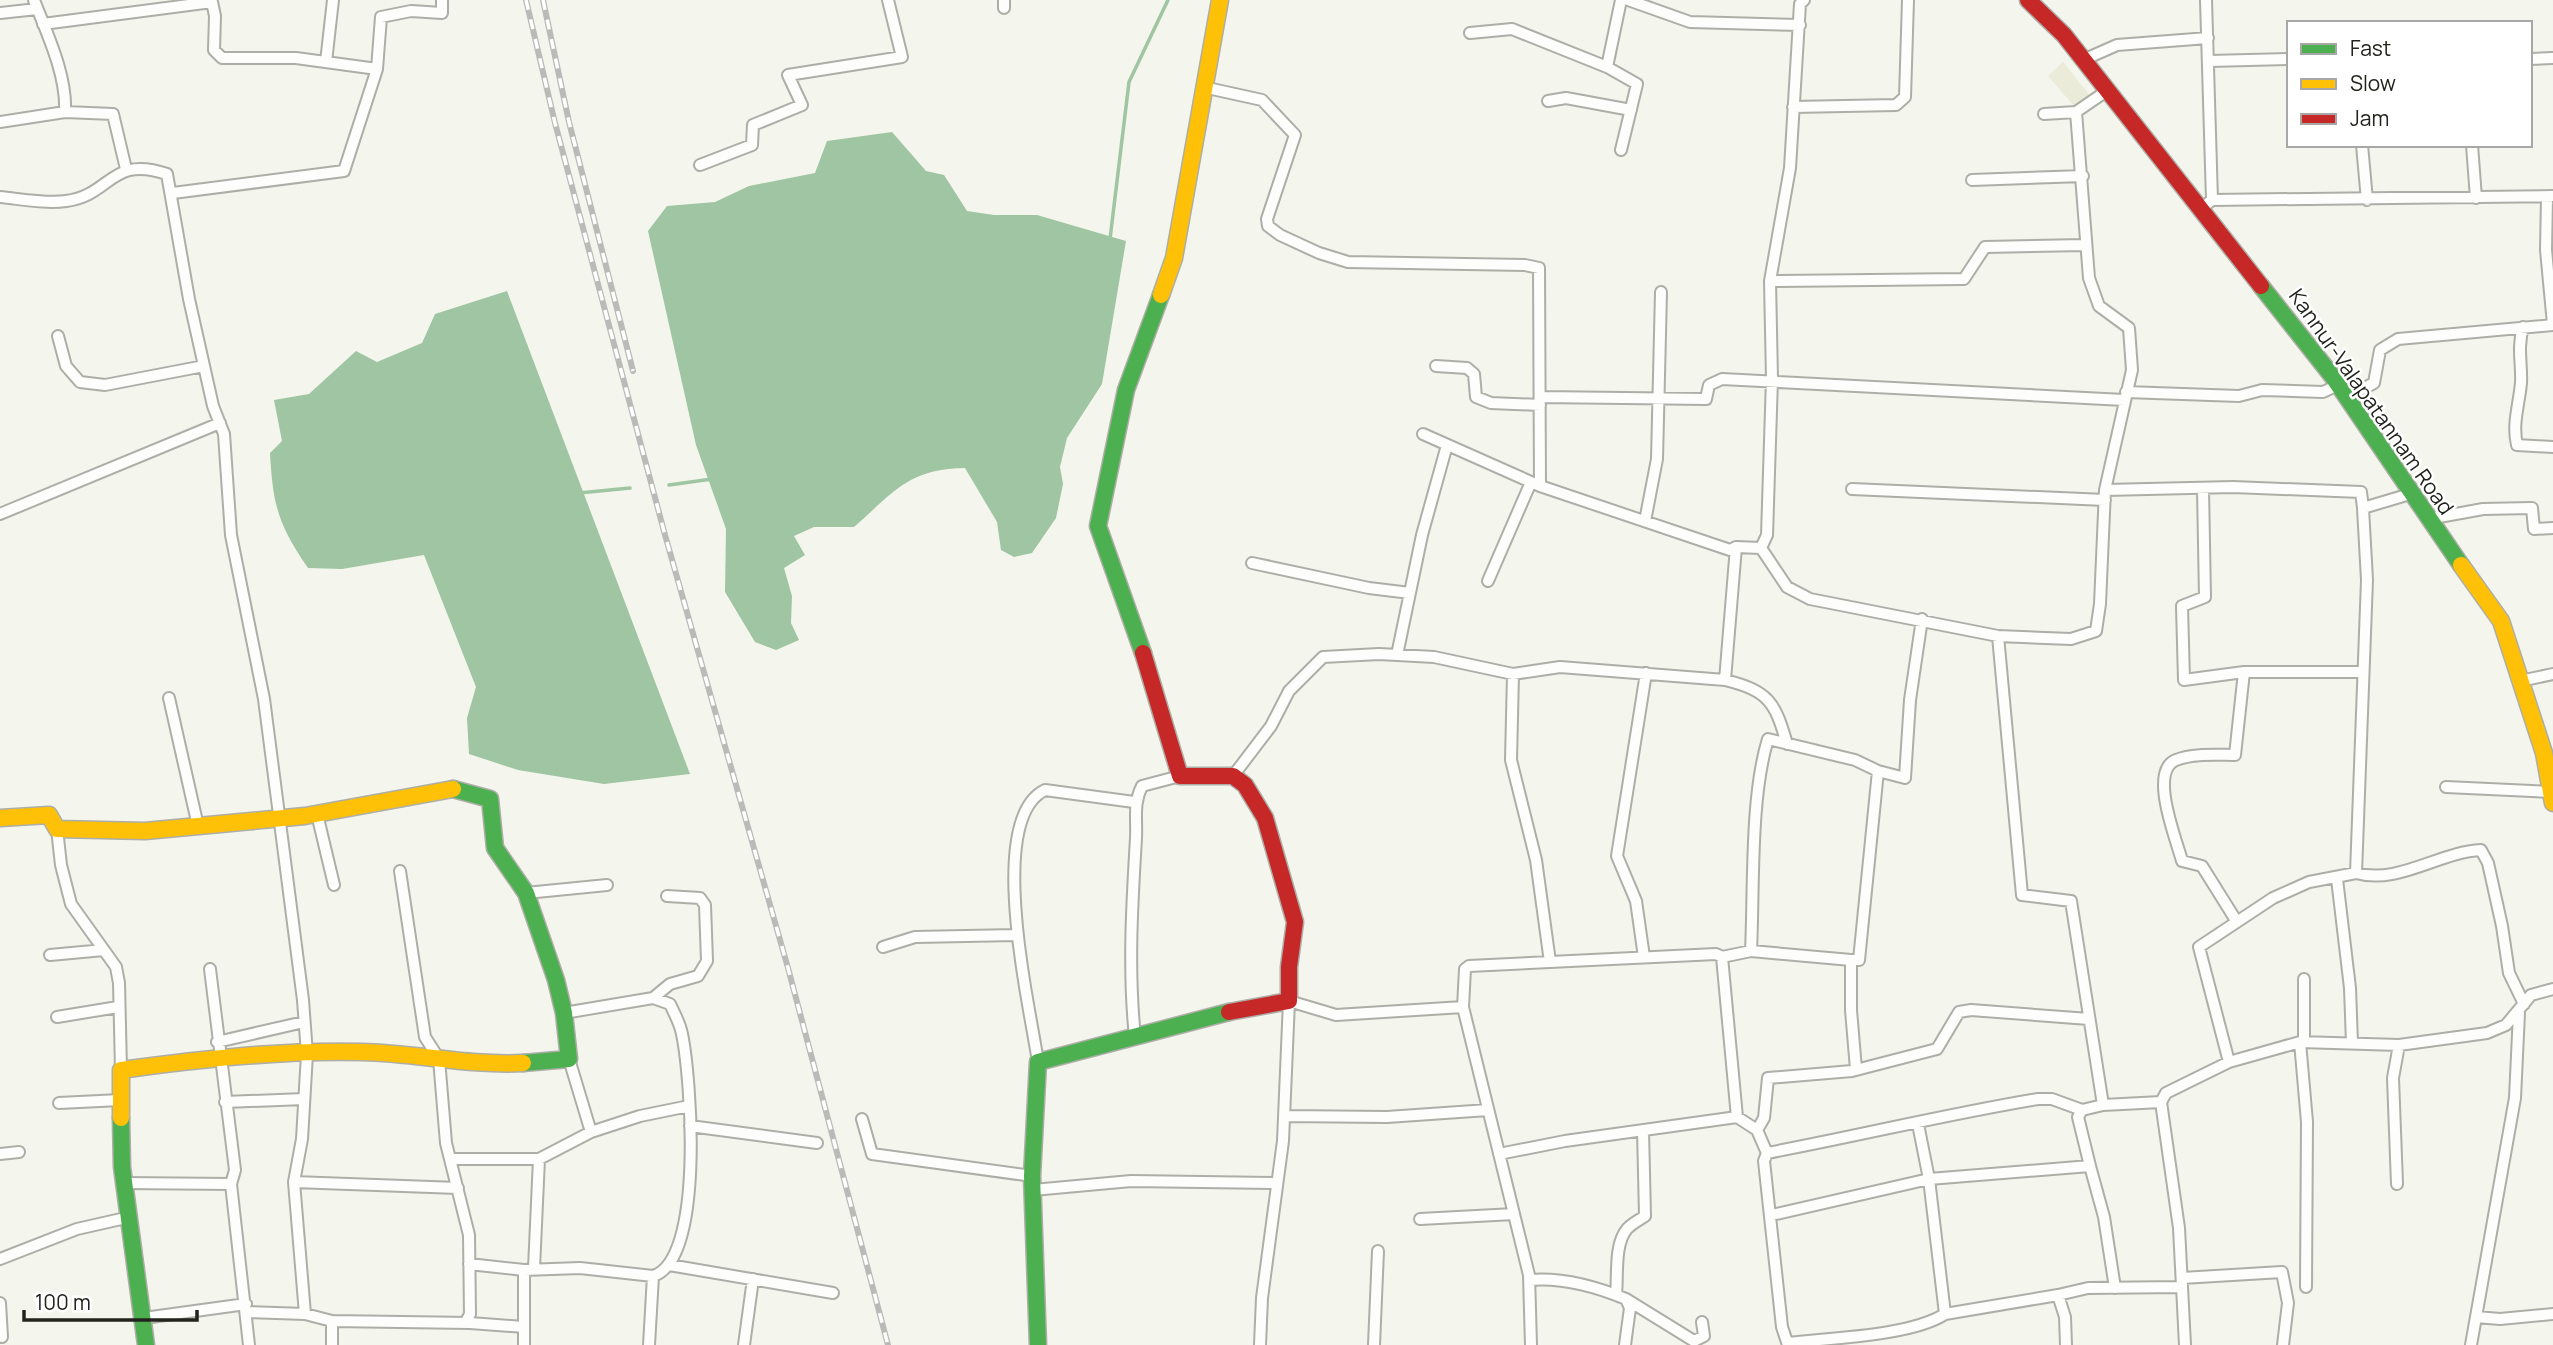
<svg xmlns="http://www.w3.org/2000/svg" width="2553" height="1345" font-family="Manrope,sans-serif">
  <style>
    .built { fill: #ebebda }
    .water { fill: #9fc5a2 }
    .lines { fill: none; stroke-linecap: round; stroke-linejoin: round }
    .stream { stroke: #9fc5a2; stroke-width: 3.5 }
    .street-casing { stroke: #adaea7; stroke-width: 14 }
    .fast-casing { stroke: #adaea7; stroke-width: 19 }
    .slow-casing { stroke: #adaea7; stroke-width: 19 }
    .jam-casing { stroke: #adaea7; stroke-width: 19 }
    .street { stroke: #fdfefc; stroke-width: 10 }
    .fast { stroke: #4caf50; stroke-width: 16 }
    .slow { stroke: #ffc107; stroke-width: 16 }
    .jam { stroke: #c62828; stroke-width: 16 }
    .rail-casing { stroke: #babab9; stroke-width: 6 }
    .rail { stroke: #fff; stroke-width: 3.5; stroke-dasharray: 10; stroke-linecap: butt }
    .labels { text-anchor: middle; stroke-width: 5; stroke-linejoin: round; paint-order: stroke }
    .street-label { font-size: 21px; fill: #23231d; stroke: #fff }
  </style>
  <rect width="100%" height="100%" fill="#f4f5ec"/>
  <path class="built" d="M2063,62L2091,97L2075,107L2048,76Z"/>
  <path class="water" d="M892,132L926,171L944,175L967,211L994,215H1037L1126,241L1102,384L1067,438L1060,467L1063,484L1056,518L1032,553L1014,557L1001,550L997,522L965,468C908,469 894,492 854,527H814L794,536L805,555L784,568L792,596L791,623L799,640L776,650L755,642L725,592L726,529L696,445L648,231L667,206L715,202L749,186L815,173L827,141Z
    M507,291L690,774L604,784L518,770L469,754L467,718L476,687L424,555L342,569L308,568C278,524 273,506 270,453L282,441L274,400L309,394L356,351L377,362L422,343L435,314Z"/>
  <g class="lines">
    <path class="stream" d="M1110,239L1129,82L1168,0
      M669,485L712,479
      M579,493L630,488"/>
    <g class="street-casing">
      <path id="street" d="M34,0C47,34 67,75 65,112L113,114L126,169
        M1621,0L1607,67L1637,84L1621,150
        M1628,0L1690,22L1800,25
        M2206,0L2212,200
        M1004,8V0
        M0,13L37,9
        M43,24L212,2L215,16L214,50L222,58H296L377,69
        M1470,33L1512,29L1607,67
        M2530,59L2553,58
        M2083,60L2117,45L2208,38
        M2209,61L2289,59
        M326,62L333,0
        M1203,87L1262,100L1295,135L1267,219L1268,226L1280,235L1319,253L1348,262L1525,265L1539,268L1540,486L1730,550L1736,547
        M1548,101L1566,98L1631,110
        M1793,107L1896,105L1905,97L1908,0
        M2076,112L2108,90
        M0,122L65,112
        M2362,145L2367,200
        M2472,145L2476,198
        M700,165L752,145L753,125L802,105L788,75L902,57L888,0
        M1972,180L2083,176
        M173,193L344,171L377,69L381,17L411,11L442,13V0
        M0,197C21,199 46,204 66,201C112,195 110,155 167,174L189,299L213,406L224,434L231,535L264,699L303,1000L307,1054L302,1139L294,1182L458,1188
        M2547,197L2546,250L2553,324
        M2202,208L2212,200L2553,196
        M1770,281L1964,279L1985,247L2084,245
        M2523,327C2517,349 2522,363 2521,383C2519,405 2512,424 2517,445L2553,447
        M58,336L66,366L80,382L105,385L204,366
        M1436,366L1467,368L1474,374L1476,397L1491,403L1540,405
        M2126,392L2239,396L2262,390L2323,392L2338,385
        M1540,397L1706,399L1709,385L1722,379L2124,400
        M2347,397L2374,383L2380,350L2398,339L2553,325
        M1423,434L1540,486
        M1852,489L2105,500
        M2203,489L2205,597L2182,606L2184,680L2244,672H2362
        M2105,490L2233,487L2361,492L2363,508L2410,494
        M0,514L220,423
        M2428,519L2483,509L2532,508L2534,529L2553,528
        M1645,521L1657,459L1661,292
        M1761,548L1787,587L1810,599L1998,636L2071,639L2096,631L2100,604L2105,490L2132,370L2129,328L2099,306L2089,278L2076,112L2044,114
        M1761,548L1767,535L1772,379L1770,281L1790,168L1800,4L1804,0
        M1252,563L1369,588L1410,593
        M1488,581L1531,482
        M1397,655L1422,535L1447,445
        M1513,674L1511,760L1536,860L1550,962
        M1725,680C1769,691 1775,702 1787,744
        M2520,681L2553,674
        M169,698L198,826
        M1233,776L1271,726L1289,691L1323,657L1379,654L1434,657L1513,674L1560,667L1725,680L1736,547L1761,548
        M2446,787L2551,792
        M317,814L334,885
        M57,829L61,865L71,904L116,967L119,983L121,1070
        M2356,873C2398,885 2439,852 2481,850L2488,863L2502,926L2509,973L2524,1004
        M2337,879L2350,988L2352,1043
        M526,893L607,885
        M2237,922L2202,866L2182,861C2177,841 2148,771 2176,760C2193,753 2216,755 2235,755L2244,672
        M883,947L915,937L1016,935
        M1751,951C1754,888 1750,797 1768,739L1855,760L1878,771L1905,778L1910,700L1922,619
        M50,955L104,950
        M1644,957L1636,901L1617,856L1646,673
        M1722,957L1737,1117
        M210,969L235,1170L231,1184L249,1345
        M653,998L670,984L698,976L707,961L705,905L700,898L667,896
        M57,1017L118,1007
        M1135,1037C1128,970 1132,905 1136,838C1137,818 1133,804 1142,786L1180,776
        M217,1042L304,1022
        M2300,1042L2307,1122L2306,1287
        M2304,1042V979
        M569,1059L591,1132
        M1038,1062C1030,1007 985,819 1045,790L1134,802
        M2229,1062L2199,947L2273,898L2309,882L2356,873L2367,580L2363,508
        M1856,1069L1851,1010V960H1859L1878,771
        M225,1102L304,1099
        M59,1103L120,1100
        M2103,1105L2161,1102
        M1284,1116L1387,1117L1488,1110
        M862,1119L872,1154L1032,1176
        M1918,1124L1929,1179L2090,1166L2078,1117L2082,1110L2103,1105L2071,901L2022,895L1998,636
        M690,1126L817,1143
        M1757,1130L1764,1118L1768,1078L1852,1071L1937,1049L1959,1012L1971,1010L2089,1019
        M1767,1153C1858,1136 1947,1114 2038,1099H2052L2082,1110
        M0,1154L19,1152
        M1499,1154L1565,1141L1737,1117L1757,1130L1767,1153L1764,1161L1782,1327L1788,1345
        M450,1159H539L591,1132L640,1116L689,1106
        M2090,1166L2104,1217L2115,1288
        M294,1182L305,1314
        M123,1183L231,1184
        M2397,1184L2393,1078L2399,1045
        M1033,1190L1131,1181L1276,1183
        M1772,1215L1929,1179L1945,1314L2058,1295
        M1420,1219L1514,1214
        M0,1259L77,1229L130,1217
        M469,1264L524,1270L580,1268L653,1276C705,1260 691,1078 682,1034C680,1023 674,1013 670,1004L653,998L564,1013
        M669,1265L833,1293
        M534,1268L539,1159
        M2182,1278L2282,1272L2288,1303L2283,1345
        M1529,1280C1563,1277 1595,1286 1626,1299L1630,1308L1625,1345
        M1616,1295C1618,1276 1614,1244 1627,1229C1631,1224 1639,1220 1645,1216L1643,1130
        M1626,1299L1694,1341L1704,1336L1702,1322
        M0,1303L2,1337
        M246,1312L305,1314L332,1321L470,1323L466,1322L470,1314L469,1235L446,1143L439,1059L425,1037L400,871
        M2476,1317L2500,1319L2553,1314
        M144,1318L246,1304
        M470,1323L524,1327
        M1788,1343C1830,1338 1911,1336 1945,1314
        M332,1345V1321
        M524,1345V1270
        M649,1345L653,1276
        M744,1345L753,1279
        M1260,1345L1262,1298L1283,1141L1289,1001L1336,1015L1463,1007
        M1374,1345L1378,1251
        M1531,1345L1529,1275L1463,1007L1465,969L1469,966L1716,954L1722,957L1751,951L1851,960
        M2066,1345L2065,1317L2058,1295L2088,1288L2182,1287
        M2185,1345L2179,1228L2161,1102L2166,1093L2229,1062L2300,1042L2399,1045L2487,1033L2506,1025L2531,995L2553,989
        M2471,1345L2515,1098L2519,1013"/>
    </g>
    <g class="fast-casing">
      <path id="fast" d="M2261,286L2333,377L2461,565
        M1143,653L1098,526L1126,390L1161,295
        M453,789L490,799L495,848L526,893L556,980L564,1013L569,1059L523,1063
        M121,1118L122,1167L146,1345
        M1038,1345L1032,1176L1038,1062L1229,1012"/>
    </g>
    <g class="slow-casing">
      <path id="slow" d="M1161,295L1174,258L1220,0
        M2461,565L2501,621L2544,753L2553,803
        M0,818L49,815L57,829L145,831L305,816L453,789
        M121,1118V1070C201,1059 281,1050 362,1052C416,1053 469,1066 523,1063"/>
    </g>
    <g class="jam-casing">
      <path id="jam" d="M2028,0L2064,35L2261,286
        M1143,653L1180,776H1233L1245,785L1265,818L1295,922L1289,967V1001L1229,1012"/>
    </g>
    <use href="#street" class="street"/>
    <use href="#fast" class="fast"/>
    <use href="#slow" class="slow"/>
    <use href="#jam" class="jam"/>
    <g class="rail-casing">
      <path id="rail" d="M526,0L555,123L665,535L788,968L888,1345
        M543,0L569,122L633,371"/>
    </g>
    <use href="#rail" class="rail"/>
  </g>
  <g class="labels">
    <g class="street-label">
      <text transform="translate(2371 402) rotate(55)" y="7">Kannur-Valapatannam Road</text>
    </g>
  </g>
  <rect x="2287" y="21" width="245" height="126" fill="#ffffff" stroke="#a7a7a5" stroke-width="2"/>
  <rect x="2301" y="44" width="35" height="10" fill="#4caf50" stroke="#a7a7a5" stroke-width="2"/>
  <text x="2350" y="56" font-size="21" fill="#23231d">Fast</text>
  <rect x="2301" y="79" width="35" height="10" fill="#ffc107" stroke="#a7a7a5" stroke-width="2"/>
  <text x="2350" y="91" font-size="21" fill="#23231d">Slow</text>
  <rect x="2301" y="114" width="35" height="10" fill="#c62828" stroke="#a7a7a5" stroke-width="2"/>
  <text x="2350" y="126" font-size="21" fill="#23231d">Jam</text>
  <path d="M24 1310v10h173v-10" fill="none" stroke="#23231d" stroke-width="3.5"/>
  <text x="35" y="1310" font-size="21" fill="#23231d" stroke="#ffffff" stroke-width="5" paint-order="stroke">100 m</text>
</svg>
